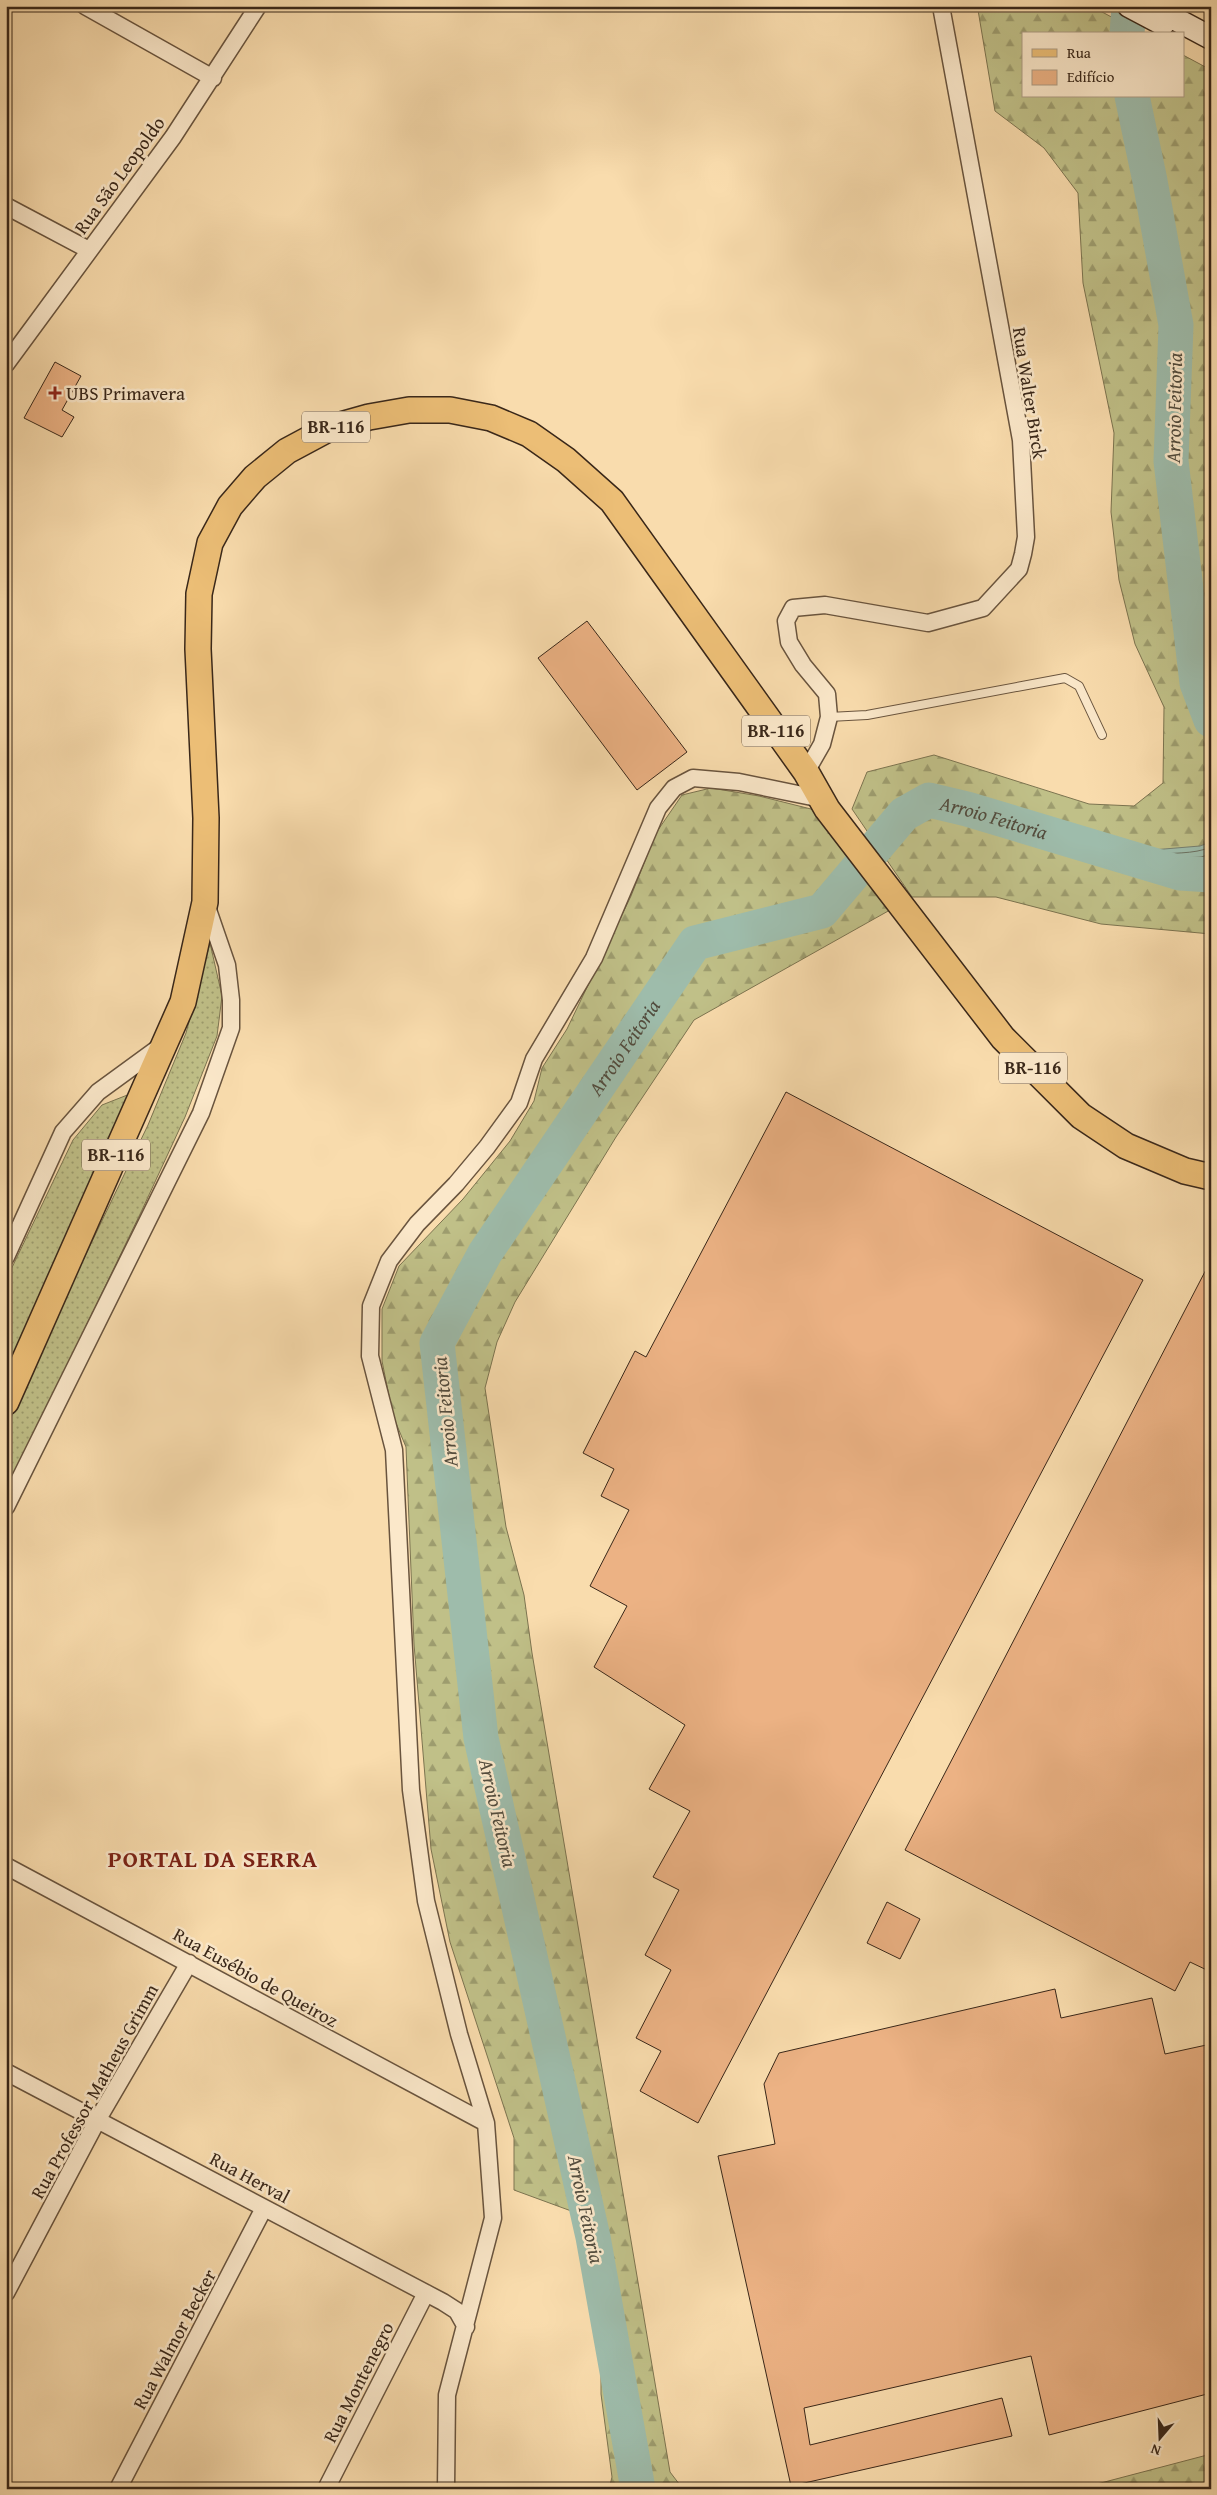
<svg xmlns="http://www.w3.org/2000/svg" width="1217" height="2495" font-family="'Gentium Book Plus',serif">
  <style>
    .grass { fill: url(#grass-dots); stroke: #7c7450 }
    .forest { fill: url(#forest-firs); stroke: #7c7450 }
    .water { fill: #9ebcab; stroke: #768071 }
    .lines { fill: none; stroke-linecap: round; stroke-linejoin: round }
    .shore { stroke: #6c7262; stroke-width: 1 }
    .river { stroke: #9ebcab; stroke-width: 35 }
    .building { fill: #ecb284; stroke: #392719 }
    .service-casing { stroke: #69543e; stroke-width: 10 }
    .minor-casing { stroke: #69543e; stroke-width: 19 }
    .secondary-casing { stroke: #392719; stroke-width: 25 }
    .primary-casing { stroke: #392719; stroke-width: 28 }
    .service { stroke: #fbe8ca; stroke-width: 8 }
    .minor { stroke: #fbe8ca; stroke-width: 16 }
    .secondary { stroke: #fbe8ca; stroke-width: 22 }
    .primary { stroke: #ecbe76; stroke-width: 25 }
    .poi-dot { fill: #8f2418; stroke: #fbe8ca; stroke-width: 2 }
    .labels { text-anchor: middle; stroke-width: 5; stroke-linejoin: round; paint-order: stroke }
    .shield { fill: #fbe8ca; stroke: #73614e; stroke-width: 1 }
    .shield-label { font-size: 18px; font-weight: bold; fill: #392719 }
    .street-label { font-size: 19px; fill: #392719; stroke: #fbe8ca }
    .poi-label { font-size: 19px; fill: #392719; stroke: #fbe8ca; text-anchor: start }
    .water-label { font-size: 20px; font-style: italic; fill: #524c3e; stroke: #fbe8ca }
    .district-label { font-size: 24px; font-weight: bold; letter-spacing: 1px; fill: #7a1f14; stroke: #fbe8ca }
  </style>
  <defs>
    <pattern id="grass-dots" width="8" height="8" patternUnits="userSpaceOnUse" patternTransform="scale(1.25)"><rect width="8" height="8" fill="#c0c088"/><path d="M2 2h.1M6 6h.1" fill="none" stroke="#9d9c6e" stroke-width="1.8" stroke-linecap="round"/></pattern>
    <pattern id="forest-firs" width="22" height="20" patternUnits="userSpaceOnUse" patternTransform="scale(1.25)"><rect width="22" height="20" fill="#c0c088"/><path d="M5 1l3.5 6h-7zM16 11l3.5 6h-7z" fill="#9d9c6e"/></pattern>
  </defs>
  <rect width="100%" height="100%" fill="#f9dcad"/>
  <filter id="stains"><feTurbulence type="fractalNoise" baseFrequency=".004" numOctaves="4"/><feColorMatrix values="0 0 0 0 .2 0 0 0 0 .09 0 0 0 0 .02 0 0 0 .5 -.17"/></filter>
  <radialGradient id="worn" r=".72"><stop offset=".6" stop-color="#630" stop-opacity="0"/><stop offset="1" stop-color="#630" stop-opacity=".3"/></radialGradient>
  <path class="grass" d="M210,943L222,996L217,1036L185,1117L142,1210L6,1492V1429L61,1306L148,1125L186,1033Z
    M135,1092L6,1381V1280L73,1140L102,1105Z"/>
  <path class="forest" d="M980,6H1091L1143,34H1023V96H1183V55L1211,70V934L1101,924L996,897H912L852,809L867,772L934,755L1089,804L1134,806L1163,783L1164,707L1135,644L1119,580L1111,512L1114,433L1083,283L1078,193L1044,148L995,111L978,10Z
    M711,788L759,796L819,811L890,910L694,1020L616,1137L515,1302L497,1342L485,1388L506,1527L524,1595L532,1653L670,2472L683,2489H609L612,2477L601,2394V2330L585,2233L574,2212L514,2190V2138L450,1942L431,1849L414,1644L406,1447L393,1416L382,1361V1309L399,1266L463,1199L510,1141L534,1101L542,1068L567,1029L604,952L631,896L656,833L682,795Z
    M1211,2454V2489H1078Z"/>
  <path class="water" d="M1211,842V889C1188,883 1169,870 1146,863L1140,851L1200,846Z"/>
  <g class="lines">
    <path class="shore" d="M1211,847C1193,855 1171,852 1152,855L1150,857L1193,879L1211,884
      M1211,854L1201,857L1178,858L1176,861L1196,873L1211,877"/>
    <g class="river">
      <path d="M1127,34L1129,6"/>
      <path d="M1132,96L1150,181L1176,325L1171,461L1197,683L1211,720"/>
      <path id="s1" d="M638,2489L593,2237L481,1738L437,1343L485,1253L695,943L822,911L904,814L929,800L967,809L1180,873L1211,875"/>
    </g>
  </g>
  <path class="building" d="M55,362L81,376L62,410L74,417L62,437L24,418Z
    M587,621L687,752L637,790L538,658Z
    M786,1092L1143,1280L698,2123L640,2091L661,2051L636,2038L671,1970L645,1955L679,1890L653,1877L690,1811L649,1789L685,1725L594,1667L627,1606L590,1586L629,1510L601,1496L614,1469L583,1453L635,1351L646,1357Z
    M1211,1260V1972L1190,1962L1175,1991L905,1850Z
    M887,1902L920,1919L900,1959L867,1943Z
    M1055,1989L1061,2018L1152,1998L1165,2054L1211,2044V2393L1049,2435L1031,2356L804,2408L810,2445L1002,2398L1012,2436L791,2486L718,2156L775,2144L764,2084L779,2053Z"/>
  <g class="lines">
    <g class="service-casing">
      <path id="service" d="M829,717L867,715L1065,678L1079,686L1102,735"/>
    </g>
    <g class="minor-casing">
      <path id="minor" d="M85,6L213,78
        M6,206L89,250
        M6,364L173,137L258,6
        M806,772L822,744L829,717L827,694L803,665L789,642L786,621L793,608L825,605L928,623L983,608L1019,569L1023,554L1026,537L1021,440L941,6
        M6,1257L63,1132L98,1092L161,1046
        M6,1507L201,1113L231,1028V1000L227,965L206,904
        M6,1866L486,2123
        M6,2072L443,2302L457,2311L466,2327
        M6,2293L98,2119L189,1963
        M118,2489L264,2208
        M326,2489L426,2293
        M446,2489L447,2395L493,2218L486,2123L459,2034L426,1901L411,1790L394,1450L370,1356L371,1306L389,1261L417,1224L456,1184L487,1147L519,1103L534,1059L594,958L658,808L674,788L693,778L739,782L822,799"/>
    </g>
    <g class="secondary-casing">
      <path id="secondary" d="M1129,6L1163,24
        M1151,6L1211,38"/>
    </g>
    <g class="primary-casing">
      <path id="primary" d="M6,1402L183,1002L205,902L206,818L198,649L199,594L210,543L230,506L255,477L287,451L330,428L369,417L409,410H450L491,418L529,434L566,460L612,501L806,772L827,809L1003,1038L1081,1116L1126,1146L1185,1171L1211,1177"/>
    </g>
    <use href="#service" class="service"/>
    <use href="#minor" class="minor"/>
    <use href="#secondary" class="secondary"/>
    <use href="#primary" class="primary"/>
  </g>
  <path class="poi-dot" d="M52.5 385.5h5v5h5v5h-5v5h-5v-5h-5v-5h5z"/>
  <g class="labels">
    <g class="shield">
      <rect x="302" y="411.5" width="68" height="31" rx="4"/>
      <rect x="742" y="715.5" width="68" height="31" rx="4"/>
      <rect x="999" y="1052.5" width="68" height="31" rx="4"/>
      <rect x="82" y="1139.5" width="68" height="31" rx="4"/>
    </g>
    <g class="shield-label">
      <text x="336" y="433">BR-116</text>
      <text x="776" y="737">BR-116</text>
      <text x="1033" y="1074">BR-116</text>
      <text x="116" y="1161">BR-116</text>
    </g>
    <g class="street-label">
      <text transform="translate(119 175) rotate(-54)" y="7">Rua São Leopoldo</text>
      <text transform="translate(1030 393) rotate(81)" y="7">Rua Walter Birck</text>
      <text transform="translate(256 1977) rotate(29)" y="7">Rua Eusébio de Queiroz</text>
      <text transform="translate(94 2091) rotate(-61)" y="7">Rua Professor Matheus Grimm</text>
      <text transform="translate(250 2177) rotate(28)" y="7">Rua Herval</text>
      <text transform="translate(174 2339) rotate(-62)" y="7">Rua Walmor Becker</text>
      <text transform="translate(358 2382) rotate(-63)" y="7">Rua Montenegro</text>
    </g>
    <g class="poi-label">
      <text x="66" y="400">UBS Primavera</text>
    </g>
    <g class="water-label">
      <text transform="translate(1174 408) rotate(-89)" y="7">Arroio Feitoria</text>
      <text dy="7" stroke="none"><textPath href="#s1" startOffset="1995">Arroio Feitoria</textPath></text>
      <text dy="7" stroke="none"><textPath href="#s1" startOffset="1515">Arroio Feitoria</textPath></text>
      <text transform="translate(445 1412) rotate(-96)" y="7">Arroio Feitoria</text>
      <text transform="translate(498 1813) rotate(77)" y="7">Arroio Feitoria</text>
      <text transform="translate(586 2209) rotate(78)" y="7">Arroio Feitoria</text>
    </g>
    <g class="district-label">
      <text x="213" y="1867">PORTAL DA SERRA</text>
    </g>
  </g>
  <rect width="1217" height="2495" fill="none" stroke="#f9dcad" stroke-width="25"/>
  <rect x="8" y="8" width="1202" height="2480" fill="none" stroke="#392719" stroke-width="2.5"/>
  <rect x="12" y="12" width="1192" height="2470" fill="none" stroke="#392719"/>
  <rect x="1022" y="32" width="162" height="65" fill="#fbe8ca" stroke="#ad9b83"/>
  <rect x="1032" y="49" width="25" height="8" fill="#ecbe76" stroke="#ad9b83"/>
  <text x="1067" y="58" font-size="15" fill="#392719">Rua</text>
  <rect x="1032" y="70" width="25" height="15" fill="#ecb284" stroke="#ad9b83"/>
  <text x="1067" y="82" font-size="15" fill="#392719">Edifício</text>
  <g transform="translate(1160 2438) rotate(199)" stroke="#fbe8ca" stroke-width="4" paint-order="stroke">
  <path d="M0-4L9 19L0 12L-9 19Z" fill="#392719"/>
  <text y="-8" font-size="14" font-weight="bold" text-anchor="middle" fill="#392719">N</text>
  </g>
  <rect width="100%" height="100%" filter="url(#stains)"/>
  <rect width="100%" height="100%" fill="url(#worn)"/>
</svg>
